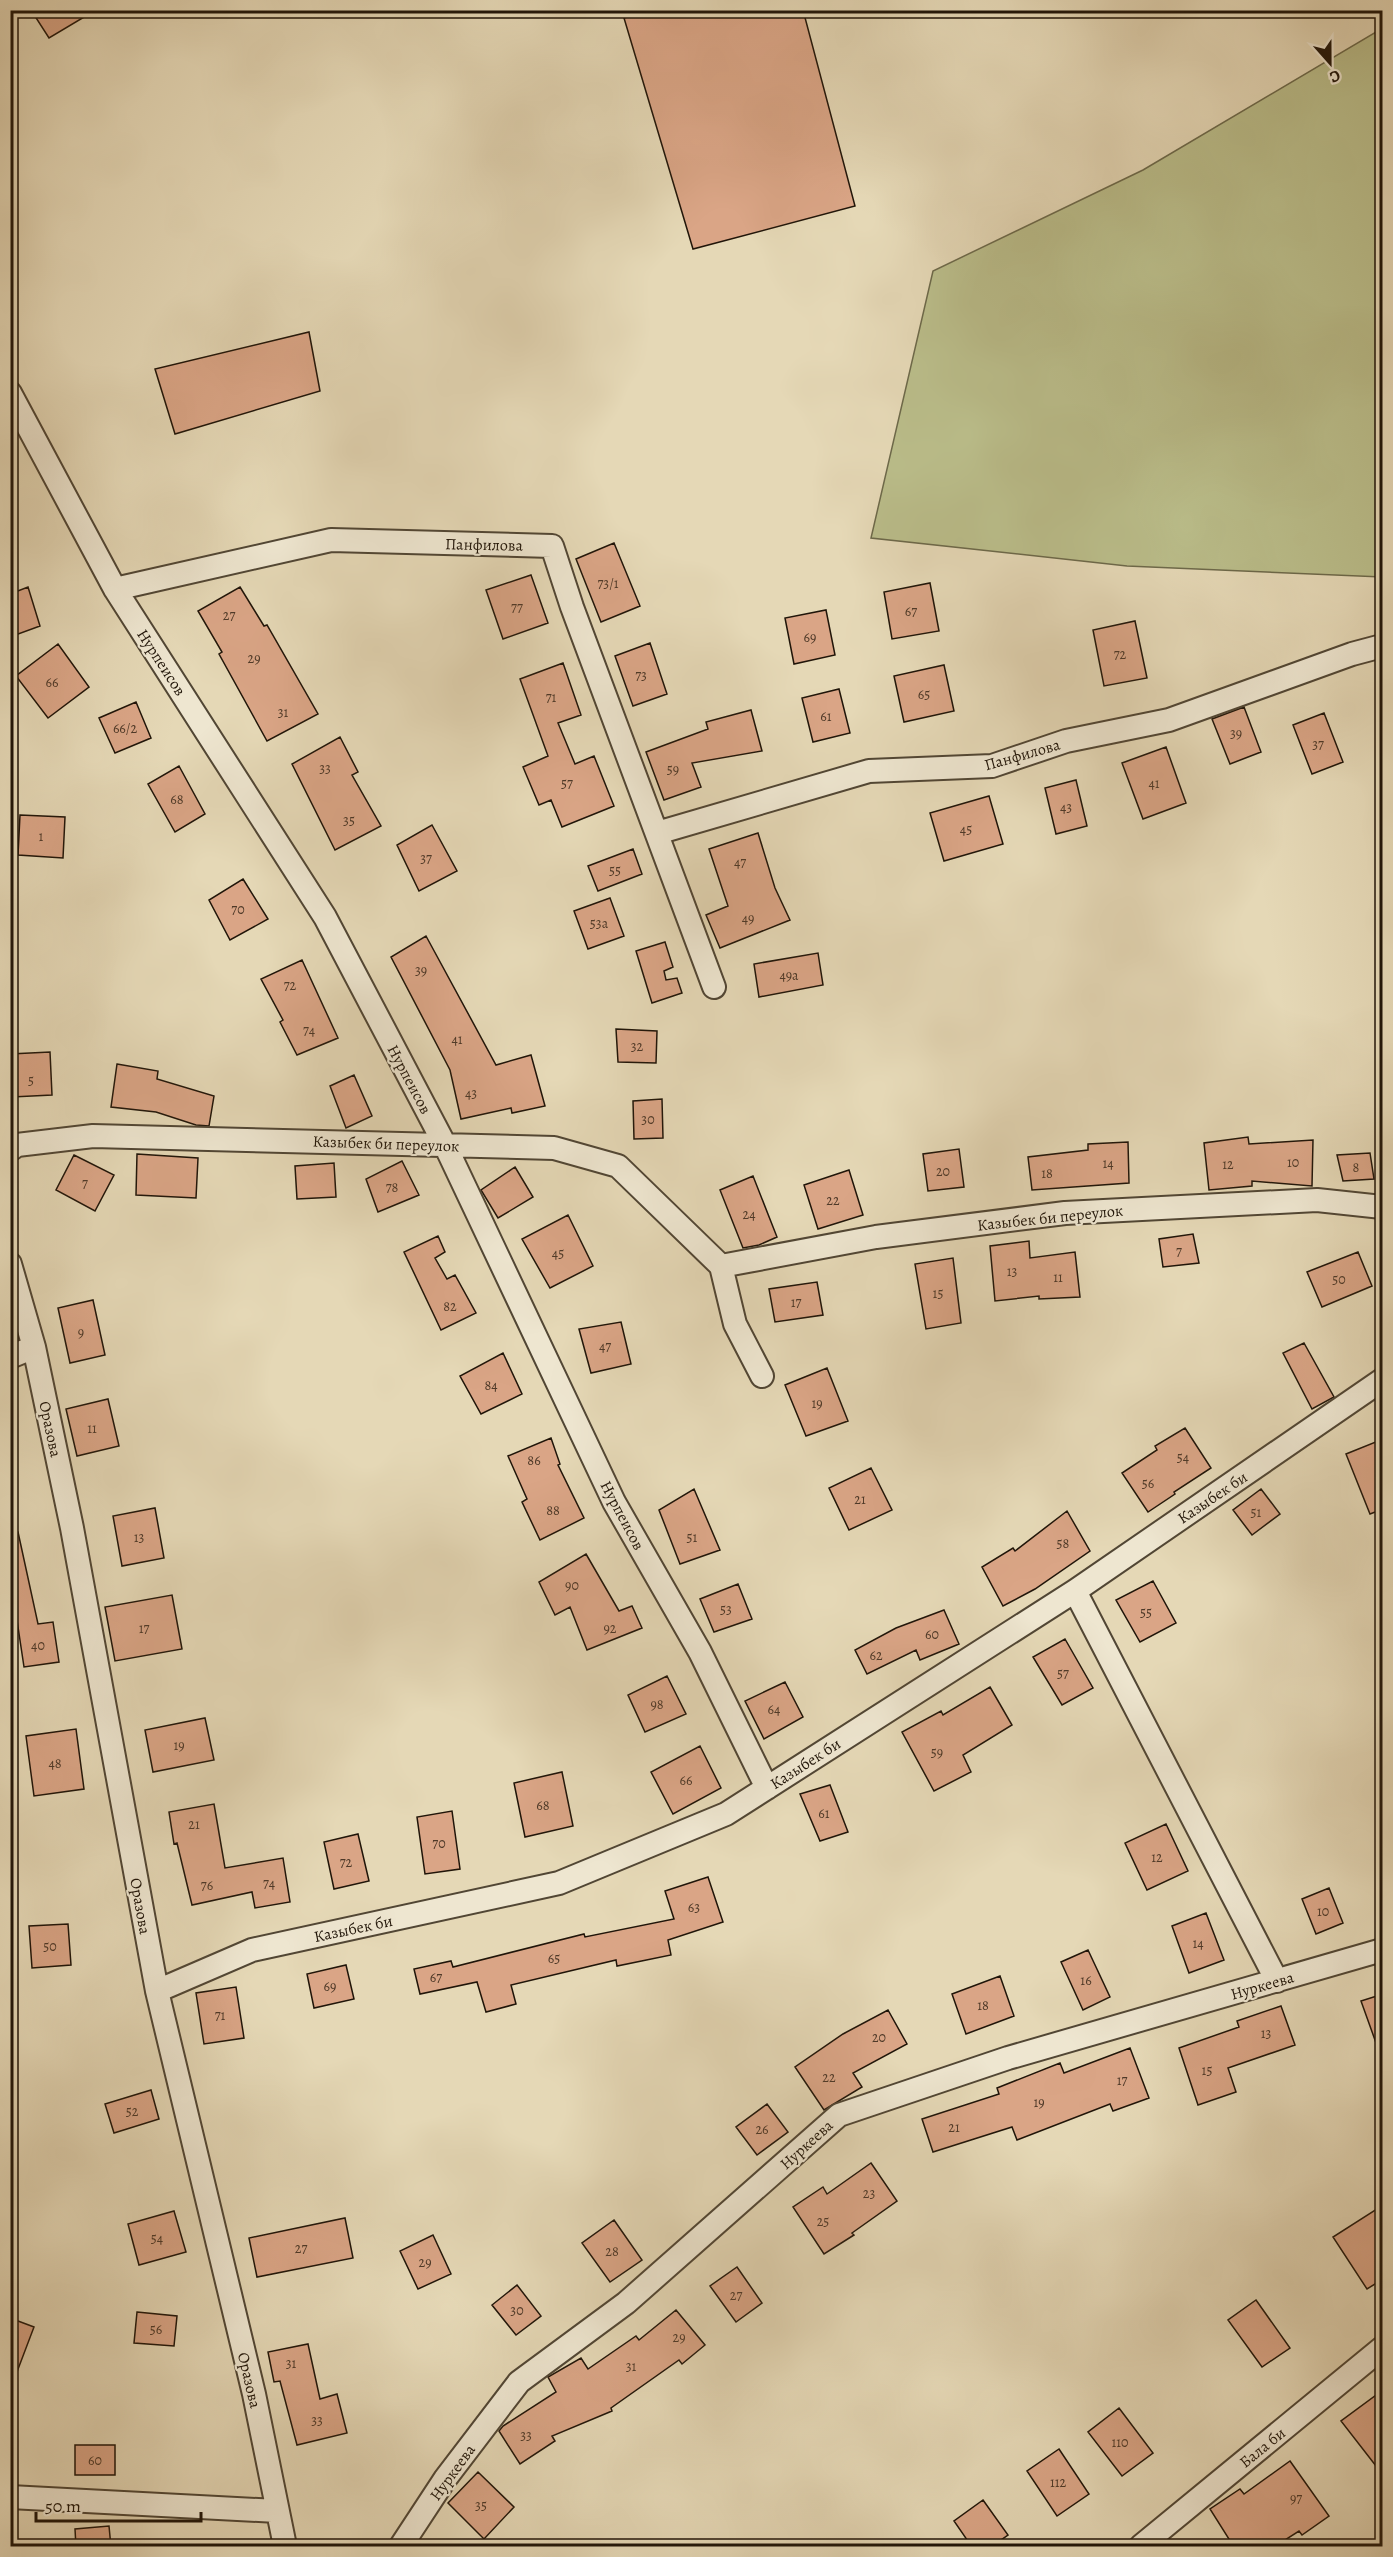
<svg xmlns="http://www.w3.org/2000/svg" width="1393" height="2557" font-family="Alegreya,serif">
  <style>
    .green { fill: #babd8a; stroke: #6d694a; stroke-width: 1.5 }
    .building { fill: #daa586; stroke: #201509; stroke-width: 1.5 }
    .lines { fill: none; stroke-linecap: round; stroke-linejoin: round }
    .minor-casing { stroke: #514634; stroke-width: 26 }
    .minor { stroke: #eee6d0; stroke-width: 22 }
    .labels { text-anchor: middle; stroke-width: 4.5; stroke-linejoin: round; paint-order: stroke }
    .number-label { font-size: 14px; fill: #4e3928 }
    .street-label { font-size: 16px; fill: #201509; stroke: #eee6d0 }
  </style>
  <rect width="100%" height="100%" fill="#e5d8b6"/>
  <filter id="stains"><feTurbulence type="fractalNoise" baseFrequency=".00333" numOctaves="4"/><feColorMatrix values="0 0 0 0 .2 0 0 0 0 .09 0 0 0 0 .02 0 0 0 .5 -.17"/></filter>
  <radialGradient id="worn" r=".72"><stop offset=".6" stop-color="#630" stop-opacity="0"/><stop offset="1" stop-color="#630" stop-opacity=".3"/></radialGradient>
  <path class="green" d="M1381,29L1382,577L1127,566L871,538L933,271L1143,170Z"/>
  <path class="building" d="M31,10H96L49,38Z
    M651,10H803L855,206L693,249L624,18Z
    M309,332L320,391L175,434L155,369Z
    M614,543L640,606L601,622L576,559Z
    M531,575L548,623L503,639L486,590Z
    M930,583L939,631L892,639L884,592Z
    M28,587L40,626L10,637V594Z
    M240,587L264,626L267,625L318,714L267,741L219,654L222,652L198,611Z
    M826,610L835,655L794,664L785,618Z
    M1135,621L1147,678L1104,686L1093,630Z
    M650,643L667,694L633,706L615,656Z
    M58,644L89,687L48,718L16,676Z
    M563,663L581,715L558,723L575,764L594,756L614,806L562,827L551,800L539,805L523,767L548,756L520,679Z
    M944,665L954,711L904,722L894,676Z
    M839,689L850,733L813,742L802,698Z
    M136,702L151,738L115,753L99,718Z
    M1244,707L1261,752L1230,764L1212,719Z
    M751,710L762,751L692,763L701,787L664,800L646,752L708,729L706,722Z
    M1324,713L1343,762L1312,774L1293,725Z
    M340,737L358,772L352,775L381,826L335,850L292,764Z
    M1166,747L1186,803L1143,819L1122,763Z
    M179,766L205,814L175,832L148,784Z
    M1076,780L1087,826L1056,834L1045,788Z
    M989,796L1003,844L944,861L930,813Z
    M20,815L65,817L63,858L18,855Z
    M432,825L457,871L419,891L397,845Z
    M758,833L775,888L790,920L720,948L706,915L728,906L709,849Z
    M633,849L642,874L598,891L588,866Z
    M243,879L268,919L230,940L209,900Z
    M610,898L624,936L588,949L574,911Z
    M426,936L496,1065L531,1055L545,1106L512,1113L511,1108L461,1119L450,1070L391,957Z
    M665,942L673,967L664,971L666,980L677,978L682,993L652,1003L636,951Z
    M818,953L823,985L759,997L754,964Z
    M302,960L338,1038L297,1055L280,1022L283,1020L261,979Z
    M616,1029L657,1031L656,1063L618,1062Z
    M50,1052L52,1095L12,1097L10,1054Z
    M117,1064L158,1071L157,1079L214,1096L209,1126L196,1125L156,1112L111,1107Z
    M354,1075L372,1116L346,1128L330,1086Z
    M662,1099L663,1138L634,1139L633,1101Z
    M1248,1137L1249,1144L1313,1140L1312,1186L1252,1181V1186L1209,1190L1204,1143Z
    M1128,1142L1129,1183L1032,1190L1028,1157L1088,1150V1144Z
    M959,1149L964,1187L928,1191L923,1154Z
    M1370,1153L1374,1179L1343,1181L1337,1155Z
    M137,1154L198,1158L196,1198L136,1195Z
    M74,1155L114,1175L95,1211L56,1190Z
    M402,1161L419,1195L378,1212L366,1179Z
    M334,1163L336,1197L297,1199L295,1166Z
    M515,1167L533,1197L498,1218L481,1190Z
    M849,1170L863,1215L818,1229L804,1185Z
    M753,1176L777,1237L759,1245L743,1248L720,1190Z
    M568,1215L593,1266L550,1288L522,1239Z
    M1193,1234L1199,1263L1163,1267L1159,1239Z
    M438,1236L445,1252L435,1258L447,1279L455,1275L476,1313L441,1330L404,1252Z
    M1029,1241L1030,1258L1075,1252L1080,1297L1039,1299V1296L995,1301L990,1246Z
    M1358,1252L1372,1286L1322,1307L1307,1272Z
    M953,1258L961,1323L926,1329L915,1264Z
    M817,1282L823,1315L775,1322L769,1289Z
    M93,1300L105,1355L70,1363L58,1308Z
    M621,1322L631,1364L591,1373L579,1329Z
    M1304,1343L1334,1397L1312,1409L1283,1353Z
    M503,1353L522,1394L481,1414L460,1376Z
    M827,1368L848,1421L806,1436L785,1385Z
    M108,1399L119,1446L77,1456L66,1409Z
    M1185,1428L1211,1468L1174,1492L1175,1494L1148,1512L1122,1473L1157,1450L1155,1446Z
    M551,1438L560,1464L558,1465L584,1518L540,1540L522,1502L527,1499L508,1456Z
    M1383,1439V1509L1370,1514L1346,1454Z
    M871,1468L892,1510L849,1530L829,1488Z
    M694,1489L720,1550L680,1564L659,1510Z
    M1261,1489L1280,1514L1252,1535L1233,1510Z
    M155,1508L164,1558L122,1566L113,1516Z
    M1067,1511L1090,1551L1035,1589L1003,1606L982,1567L1013,1548L1015,1551Z
    M18,1532L38,1624L53,1622L59,1662L24,1667L15,1607H10V1533Z
    M586,1554L619,1611L632,1606L642,1628L587,1650L570,1607L555,1615L539,1582Z
    M1153,1581L1176,1623L1140,1642L1116,1600Z
    M738,1584L752,1619L714,1632L700,1599Z
    M172,1595L182,1649L115,1661L105,1607Z
    M944,1610L959,1644L920,1660L916,1650L867,1674L855,1650L896,1628Z
    M1065,1639L1093,1688L1062,1705L1033,1657Z
    M667,1676L686,1714L645,1732L628,1695Z
    M785,1682L803,1717L764,1739L745,1701Z
    M990,1687L1012,1725L963,1755L971,1772L934,1791L902,1732L941,1711L943,1715Z
    M205,1718L214,1760L153,1772L145,1730Z
    M76,1729L84,1789L34,1796L26,1736Z
    M700,1746L721,1788L673,1814L651,1772Z
    M562,1772L573,1826L525,1837L514,1783Z
    M830,1785L848,1832L820,1841L800,1794Z
    M214,1804L225,1868L283,1858L290,1902L255,1908L252,1892L192,1905L177,1843L174,1844L169,1812Z
    M452,1811L460,1869L425,1874L417,1817Z
    M1166,1824L1188,1871L1147,1890L1125,1843Z
    M358,1834L369,1881L334,1889L324,1842Z
    M708,1877L723,1922L668,1940L671,1955L617,1966L616,1960L511,1985L516,2004L486,2012L477,1982L420,1994L414,1969L451,1961L453,1967L584,1934L585,1937L674,1919L665,1891Z
    M1329,1888L1343,1923L1316,1934L1302,1899Z
    M1206,1913L1224,1960L1189,1973L1172,1926Z
    M68,1924L71,1965L32,1968L29,1926Z
    M1088,1950L1110,1997L1083,2010L1061,1962Z
    M346,1965L354,1999L314,2008L307,1974Z
    M1000,1976L1014,2016L966,2034L952,1994Z
    M236,1987L244,2038L204,2044L196,1993Z
    M1383,1994V2053L1380,2054L1361,2001Z
    M1281,2006L1295,2045L1228,2068L1236,2092L1198,2105L1179,2048L1239,2027L1237,2021Z
    M888,2010L907,2044L853,2073L862,2087L824,2110L795,2067L843,2034Z
    M1130,2048L1149,2098L1113,2111L1110,2104L1017,2140L1012,2127L933,2152L922,2119L999,2094L997,2088L1060,2063L1064,2073Z
    M151,2090L159,2119L114,2133L105,2104Z
    M767,2104L788,2132L757,2155L736,2127Z
    M871,2163L897,2201L852,2233L854,2235L824,2254L793,2207L823,2187L827,2194Z
    M1383,2205V2279L1367,2289L1333,2237Z
    M174,2211L186,2252L139,2265L128,2224Z
    M345,2218L353,2258L257,2277L249,2238Z
    M614,2220L642,2260L610,2282L582,2243Z
    M433,2235L451,2274L418,2289L400,2251Z
    M737,2267L762,2303L736,2322L710,2286Z
    M517,2285L541,2316L516,2335L492,2305Z
    M1256,2300L1290,2348L1262,2367L1228,2320Z
    M676,2310L705,2345L682,2364L679,2360L611,2408L612,2411L552,2436L555,2441L520,2464L499,2431L503,2426L556,2392L548,2377L581,2358L588,2369L636,2336L639,2340Z
    M137,2312L177,2316L174,2346L134,2343Z
    M10,2318L34,2327L12,2385H10Z
    M308,2344L320,2399L337,2394L347,2433L297,2445L280,2381L274,2382L268,2352Z
    M1383,2390V2475L1341,2421Z
    M1119,2408L1153,2453L1122,2476L1088,2432Z
    M75,2445H115V2475H75Z
    M1059,2449L1089,2494L1057,2516L1027,2471Z
    M1290,2461L1329,2516L1302,2535L1299,2531L1274,2547H1234L1210,2509L1240,2489L1244,2494Z
    M478,2472L514,2507L484,2539L448,2503Z
    M983,2500L1008,2535L991,2547H972L954,2521Z
    M109,2526L111,2547H76L75,2529Z"/>
  <g class="lines">
    <g class="minor-casing">
      <path id="minor" d="M10,393L115,589L325,917L445,1145L614,1502L700,1652L767,1788
        M115,589L331,540L552,546L572,607L714,987
        M657,833L869,771L992,766L1066,741L1169,720L1352,654L1382,646
        M10,1150L17,1145L93,1136L554,1148L618,1166L721,1266L735,1324L762,1376
        M10,1264L34,1347L72,1528L157,1991L254,2394L285,2546
        M721,1266L876,1237L1065,1213L1317,1200L1382,1207
        M10,1357L34,1347
        M1075,1591L1277,1981
        M157,1991L252,1950L559,1883L726,1814L1075,1591L1382,1380
        M10,2497L277,2511
        M401,2546L445,2479L519,2382L626,2303L839,2115L1008,2058L1382,1950
        M1141,2546L1382,2348"/>
    </g>
    <use href="#minor" class="minor"/>
  </g>
  <g class="labels">
    <g class="number-label">
      <text x="608" y="588">73/1</text>
      <text x="517" y="612">77</text>
      <text x="911" y="616">67</text>
      <text x="229" y="620">27</text>
      <text x="810" y="642">69</text>
      <text x="1120" y="659">72</text>
      <text x="254" y="663">29</text>
      <text x="641" y="680">73</text>
      <text x="52" y="687">66</text>
      <text x="924" y="699">65</text>
      <text x="551" y="702">71</text>
      <text x="283" y="717">31</text>
      <text x="826" y="721">61</text>
      <text x="125" y="733">66/2</text>
      <text x="1236" y="738">39</text>
      <text x="1318" y="749">37</text>
      <text x="325" y="773">33</text>
      <text x="673" y="774">59</text>
      <text x="567" y="788">57</text>
      <text x="1154" y="788">41</text>
      <text x="177" y="804">68</text>
      <text x="1066" y="812">43</text>
      <text x="349" y="825">35</text>
      <text x="966" y="834">45</text>
      <text x="41" y="841">1</text>
      <text x="426" y="863">37</text>
      <text x="740" y="867">47</text>
      <text x="615" y="875">55</text>
      <text x="238" y="914">70</text>
      <text x="748" y="923">49</text>
      <text x="599" y="928">53а</text>
      <text x="421" y="975">39</text>
      <text x="789" y="980">49а</text>
      <text x="290" y="990">72</text>
      <text x="309" y="1035">74</text>
      <text x="457" y="1044">41</text>
      <text x="637" y="1051">32</text>
      <text x="31" y="1085">5</text>
      <text x="471" y="1098">43</text>
      <text x="648" y="1124">30</text>
      <text x="1293" y="1167">10</text>
      <text x="1108" y="1168">14</text>
      <text x="1228" y="1169">12</text>
      <text x="1356" y="1172">8</text>
      <text x="943" y="1176">20</text>
      <text x="1047" y="1178">18</text>
      <text x="85" y="1188">7</text>
      <text x="392" y="1192">78</text>
      <text x="833" y="1205">22</text>
      <text x="749" y="1219">24</text>
      <text x="1179" y="1256">7</text>
      <text x="558" y="1258">45</text>
      <text x="1012" y="1276">13</text>
      <text x="1058" y="1282">11</text>
      <text x="1339" y="1284">50</text>
      <text x="938" y="1298">15</text>
      <text x="796" y="1307">17</text>
      <text x="450" y="1311">82</text>
      <text x="81" y="1337">9</text>
      <text x="605" y="1351">47</text>
      <text x="491" y="1390">84</text>
      <text x="817" y="1408">19</text>
      <text x="92" y="1433">11</text>
      <text x="1183" y="1462">54</text>
      <text x="534" y="1465">86</text>
      <text x="1148" y="1488">56</text>
      <text x="860" y="1504">21</text>
      <text x="553" y="1515">88</text>
      <text x="1256" y="1517">51</text>
      <text x="139" y="1542">13</text>
      <text x="692" y="1542">51</text>
      <text x="1063" y="1548">58</text>
      <text x="572" y="1590">90</text>
      <text x="726" y="1614">53</text>
      <text x="1146" y="1617">55</text>
      <text x="144" y="1633">17</text>
      <text x="610" y="1633">92</text>
      <text x="932" y="1639">60</text>
      <text x="38" y="1650">40</text>
      <text x="876" y="1660">62</text>
      <text x="1063" y="1678">57</text>
      <text x="657" y="1709">98</text>
      <text x="774" y="1714">64</text>
      <text x="179" y="1750">19</text>
      <text x="937" y="1757">59</text>
      <text x="55" y="1768">48</text>
      <text x="686" y="1785">66</text>
      <text x="543" y="1810">68</text>
      <text x="824" y="1818">61</text>
      <text x="194" y="1829">21</text>
      <text x="439" y="1848">70</text>
      <text x="1157" y="1862">12</text>
      <text x="346" y="1867">72</text>
      <text x="269" y="1888">74</text>
      <text x="207" y="1890">76</text>
      <text x="694" y="1912">63</text>
      <text x="1323" y="1916">10</text>
      <text x="1198" y="1948">14</text>
      <text x="50" y="1951">50</text>
      <text x="554" y="1963">65</text>
      <text x="436" y="1982">67</text>
      <text x="1086" y="1985">16</text>
      <text x="330" y="1991">69</text>
      <text x="983" y="2010">18</text>
      <text x="220" y="2020">71</text>
      <text x="1266" y="2038">13</text>
      <text x="879" y="2042">20</text>
      <text x="1207" y="2075">15</text>
      <text x="829" y="2082">22</text>
      <text x="1122" y="2085">17</text>
      <text x="1039" y="2107">19</text>
      <text x="132" y="2116">52</text>
      <text x="954" y="2132">21</text>
      <text x="762" y="2134">26</text>
      <text x="869" y="2198">23</text>
      <text x="823" y="2226">25</text>
      <text x="157" y="2243">54</text>
      <text x="301" y="2253">27</text>
      <text x="612" y="2256">28</text>
      <text x="425" y="2267">29</text>
      <text x="736" y="2300">27</text>
      <text x="517" y="2315">30</text>
      <text x="156" y="2334">56</text>
      <text x="679" y="2342">29</text>
      <text x="291" y="2368">31</text>
      <text x="631" y="2371">31</text>
      <text x="317" y="2425">33</text>
      <text x="526" y="2440">33</text>
      <text x="1120" y="2447">110</text>
      <text x="95" y="2465">60</text>
      <text x="1058" y="2487">112</text>
      <text x="1296" y="2503">97</text>
      <text x="481" y="2510">35</text>
    </g>
    <g class="street-label">
      <text transform="translate(484 544) rotate(1)" y="6">Панфилова</text>
      <text transform="translate(162 662) rotate(57)" y="6">Нурпеисов</text>
      <text transform="translate(1022 754) rotate(-16)" y="6">Панфилова</text>
      <text transform="translate(410 1079) rotate(62)" y="6">Нурпеисов</text>
      <text transform="translate(386 1143) rotate(2)" y="6">Казыбек би переулок</text>
      <text transform="translate(1050 1217) rotate(-6)" y="6">Казыбек би переулок</text>
      <text transform="translate(51 1429) rotate(78)" y="6">Оразова</text>
      <text transform="translate(1212 1497) rotate(-34)" y="6">Казыбек би</text>
      <text transform="translate(623 1515) rotate(62)" y="6">Нурпеисов</text>
      <text transform="translate(805 1763) rotate(-33)" y="6">Казыбек би</text>
      <text transform="translate(141 1906) rotate(80)" y="6">Оразова</text>
      <text transform="translate(353 1928) rotate(-12)" y="6">Казыбек би</text>
      <text transform="translate(1262 1985) rotate(-16)" y="6">Нуркеева</text>
      <text transform="translate(806 2144) rotate(-42)" y="6">Нуркеева</text>
      <text transform="translate(250 2380) rotate(77)" y="6">Оразова</text>
      <text transform="translate(1262 2447) rotate(-39)" y="6">Бала би</text>
      <text transform="translate(452 2472) rotate(-54)" y="6">Нуркеева</text>
    </g>
  </g>
  <rect width="1393" height="2557" fill="none" stroke="#e5d8b6" stroke-width="36"/>
  <rect x="12" y="12" width="1369" height="2533" fill="none" stroke="#201509" stroke-width="3"/>
  <rect x="18" y="18" width="1357" height="2521" fill="none" stroke="#201509" stroke-width="1.5"/>
  <g transform="translate(1330 63) rotate(159)" stroke="#eee6d0" stroke-width="4.5" paint-order="stroke">
  <path d="M0-4.5L10 22L0 15L-10 22Z" fill="#201509"/>
  <text y="-9" font-size="16" font-weight="bold" text-anchor="middle" fill="#201509">С</text>
  </g>
  <path d="M36 2512v9h165v-9" fill="none" stroke="#201509" stroke-width="3"/>
  <text x="45" y="2512" font-size="18" fill="#201509" stroke="#eee6d0" stroke-width="4.5" paint-order="stroke">50 m</text>
  <rect width="100%" height="100%" filter="url(#stains)"/>
  <rect width="100%" height="100%" fill="url(#worn)"/>
</svg>
